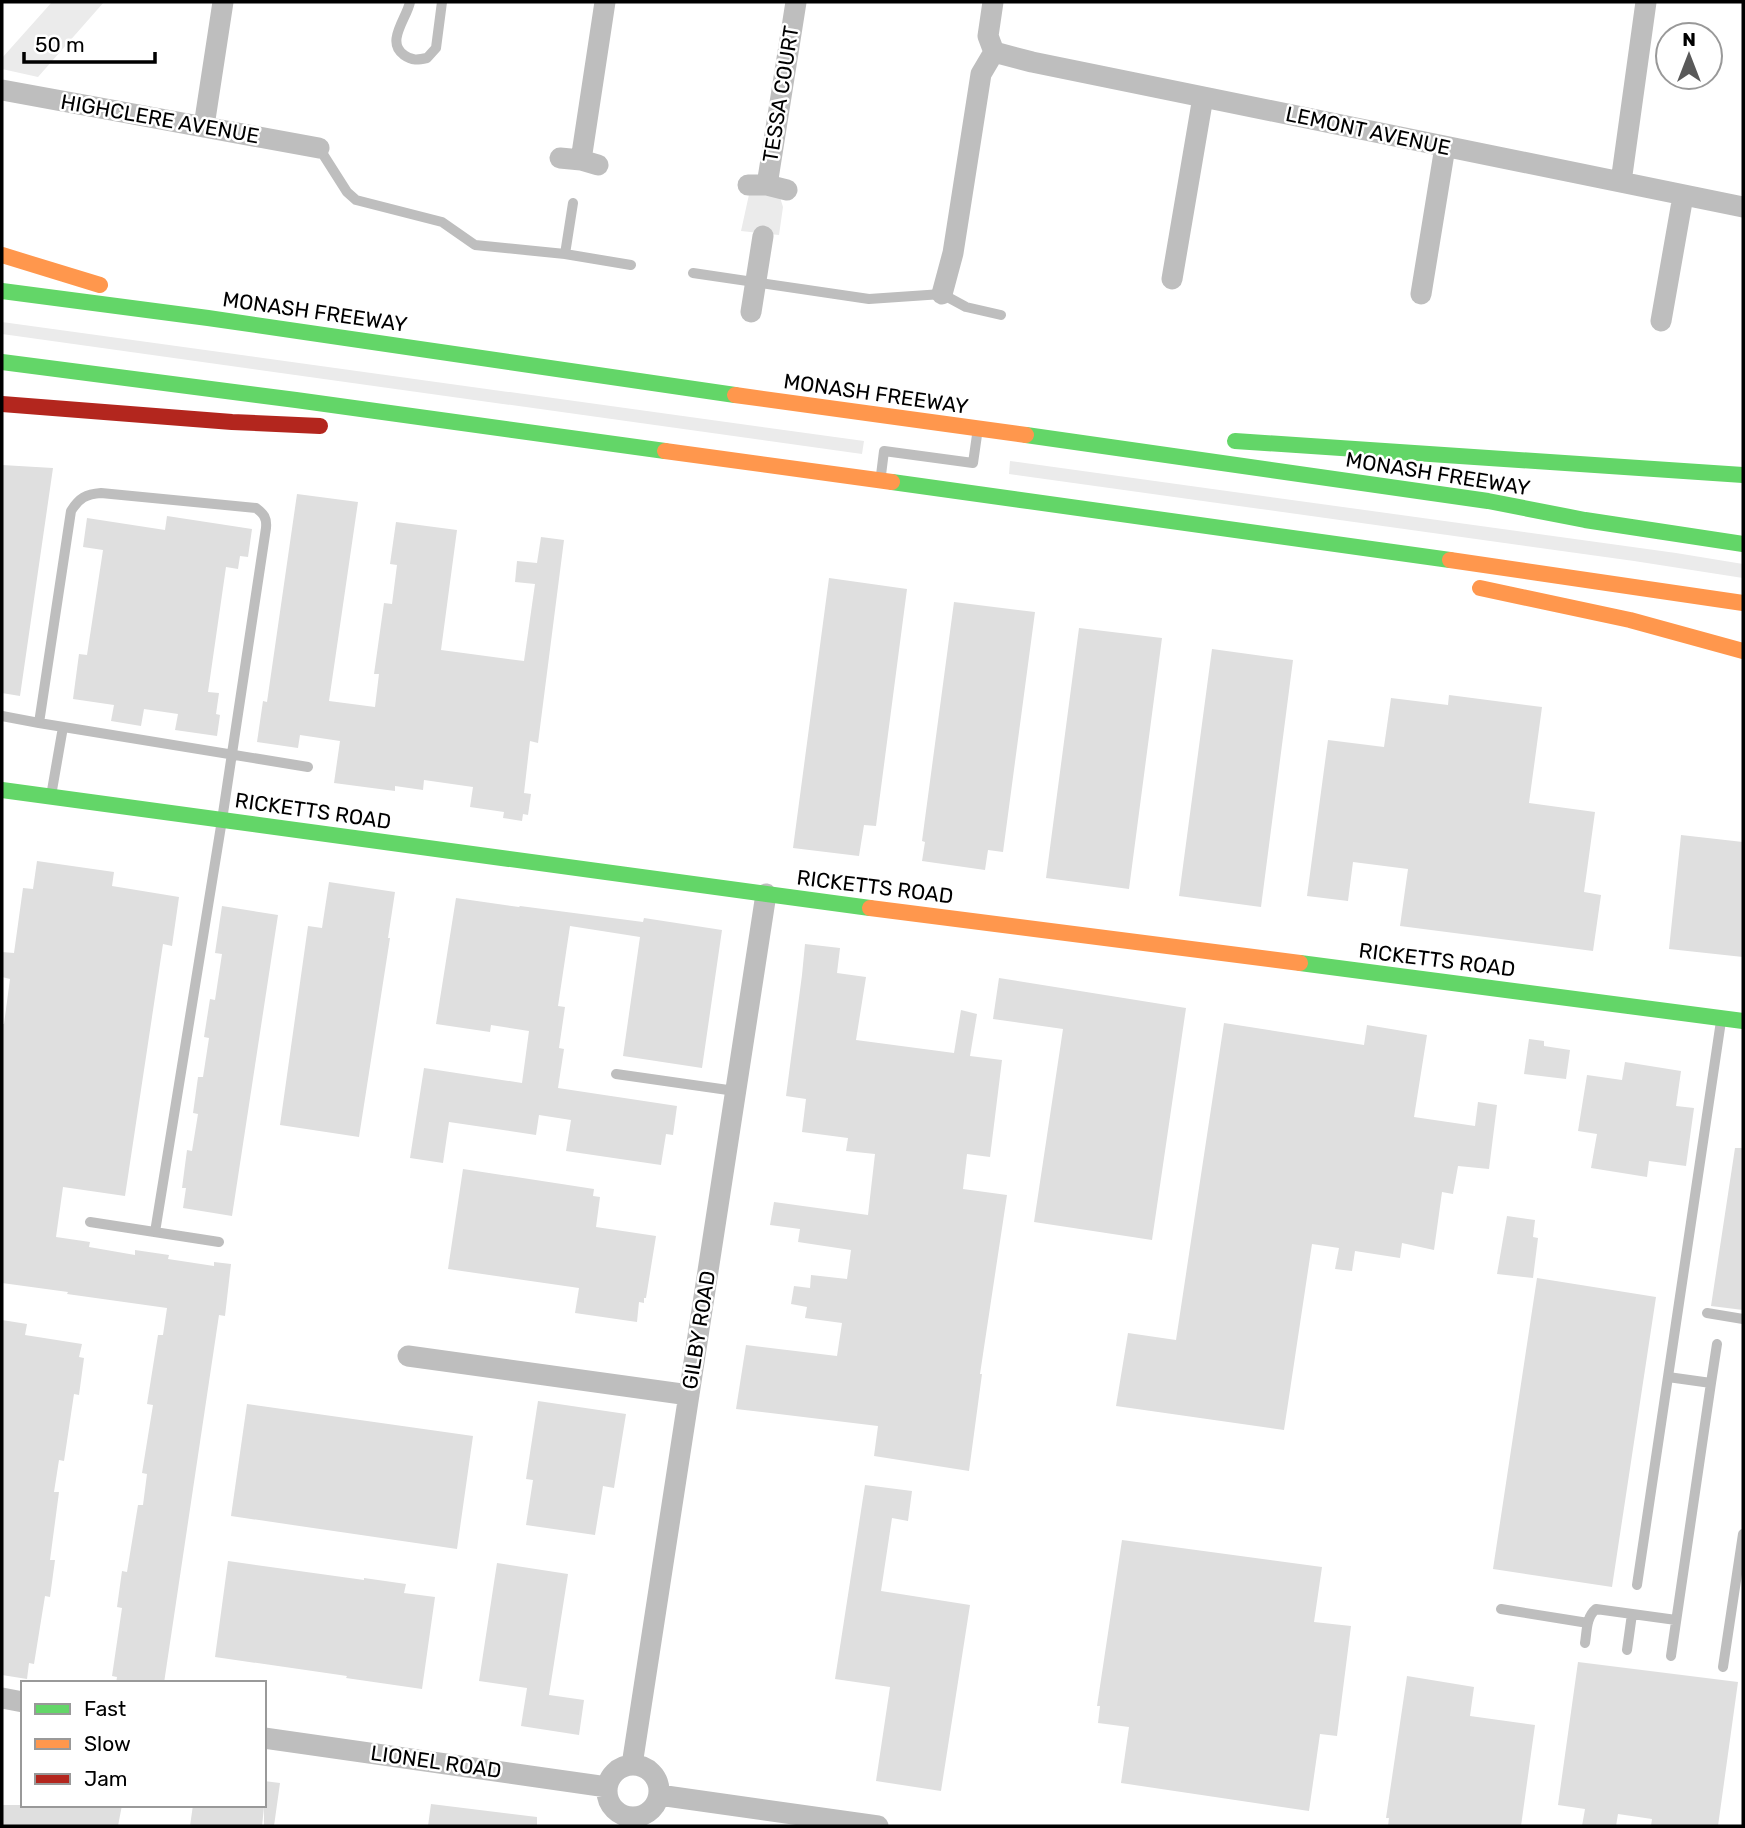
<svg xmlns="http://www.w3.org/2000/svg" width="1745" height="1828" font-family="Rubik,sans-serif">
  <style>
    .green { fill: #ebebeb }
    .building { fill: #dfdfdf }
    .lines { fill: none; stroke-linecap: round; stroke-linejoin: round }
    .lane { stroke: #bebebe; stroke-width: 10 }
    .street { stroke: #bebebe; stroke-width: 21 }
    .fast { stroke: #63d668; stroke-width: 16 }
    .slow { stroke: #ff974d; stroke-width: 16 }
    .jam { stroke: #b3261e; stroke-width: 16 }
    .labels { text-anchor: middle; stroke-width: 5; stroke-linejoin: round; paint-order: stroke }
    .street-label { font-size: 21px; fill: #000; stroke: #fff }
  </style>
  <rect width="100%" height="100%" fill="#fff"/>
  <path class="green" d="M52,2H104L38,77L2,69V58Z
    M750,190L779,194L783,207L779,235L741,231Z
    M2,322L864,441L862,454L2,334Z
    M1010,461L1676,553L1743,564V578L1634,561L1009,474Z"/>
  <path class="building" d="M2,465L53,468L20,696L2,693Z
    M297,494L358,502L329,701L375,707L379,674H374L384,603L392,604L397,565L390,564L396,522L457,530L441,650L524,661L535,584L515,582L517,561L537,563L541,537L564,540L538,743L530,741L524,793L531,794L528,815L523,814L522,821L503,818L504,812L470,807L473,787L424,780L423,790L395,786V791L334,783L340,741L300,735L298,748L257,742L263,701L267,702Z
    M167,516L252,529L248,557L240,556L238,569L226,567L208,692L219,693L216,714L220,715L217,736L175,730L178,714L144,709L141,726L111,721L114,705L73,699L79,654L87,655L103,550L83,547L87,518L165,530Z
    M829,578L907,589L876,826L864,825L859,856L793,848Z
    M954,602L1035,612L1003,852L988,850L985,870L922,861L925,842L922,841Z
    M1079,628L1162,638L1129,889L1046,878Z
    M1212,649L1293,660L1261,907L1179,896Z
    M1449,695L1542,707L1529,803L1595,812L1584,892L1601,895L1593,951L1400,926L1408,869L1353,862L1348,901L1307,896L1328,740L1384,747L1391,698L1448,705Z
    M1681,835L1743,842V957L1669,949Z
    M37,861L114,872L112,886L179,897L172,946L163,944L125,1196L63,1187L56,1237L90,1242L89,1247L135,1255V1250L169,1255L168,1259L214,1266V1262L231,1264L225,1316L219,1315L164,1683H116L117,1677L112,1676L122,1608L117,1607L122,1571L127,1572L138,1505H143L147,1474L142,1473L153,1405L147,1404L158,1335H163L167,1308L67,1294L68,1292L2,1283V1024H4L10,979L2,977V952L14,953L23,888L33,889Z
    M329,882L395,892L388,938H390L359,1137L280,1125L308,926L322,928Z
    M456,898L519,907L520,906L643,922L644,918L722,930L702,1068L623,1056L640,937L570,926L558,1006L565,1007L559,1048L564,1049L558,1088L677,1106L673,1135L666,1134L661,1165L566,1151L571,1120L539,1115L536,1135L449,1122L443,1163L410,1158L424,1068L522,1083L529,1031L491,1025L490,1032L436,1024Z
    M222,906L278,915L232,1216L183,1208L186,1188H182L187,1150L192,1151L198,1114L193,1113L198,1077H203L209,1038L204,1037L210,999L215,1000L222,954L215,953Z
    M805,944L840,948L837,973L866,977L856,1040L954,1053L961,1010L977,1014L970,1056L1002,1060L990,1157L967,1154L963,1189L1007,1195L980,1374H982L969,1471L874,1456L878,1426L736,1409L746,1345L837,1356L842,1323L805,1318L807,1307L791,1304L794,1286L810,1288L811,1275L847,1279L851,1250L798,1242L800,1229L770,1225L774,1202L868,1215L875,1154L846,1151L848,1138L802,1132L806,1099L786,1096L802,975Z
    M999,978L1186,1008L1152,1240L1034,1222L1063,1029L993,1019Z
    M1224,1023L1364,1045L1367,1025L1427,1035L1414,1117L1475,1126L1478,1102L1497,1105L1489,1169L1458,1166L1453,1194L1442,1192L1434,1250L1402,1243L1400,1258L1355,1251L1352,1271L1335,1269L1339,1248L1312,1244L1284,1430L1116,1406L1128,1333L1176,1340Z
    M1529,1039L1544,1041V1046L1570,1050L1566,1079L1524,1074Z
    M1625,1062L1681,1071L1676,1106L1694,1108L1686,1166L1649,1161L1647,1177L1591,1168L1597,1134L1578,1131L1587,1075L1622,1080Z
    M1735,1148H1743V1310L1711,1306Z
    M463,1169L594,1189L593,1196L600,1197L596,1227L656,1236L646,1298H644V1303L639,1302L637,1322L575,1313L579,1288L448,1269Z
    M1507,1216L1535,1220L1533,1237L1538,1238L1533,1278L1497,1274Z
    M1537,1278L1656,1297L1612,1587L1493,1569Z
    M2,1320L27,1324L25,1335L82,1344L79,1357L84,1358L79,1395L74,1394L64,1461L59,1460L54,1492H59L50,1560H55L50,1597L45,1596L34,1664L29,1663L27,1679L2,1675Z
    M538,1401L626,1414L614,1488L603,1486L595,1535L526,1525L533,1480L526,1479Z
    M247,1404L473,1436L457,1549L231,1516Z
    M865,1485L912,1491L908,1521L892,1518L881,1591L970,1605L941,1791L876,1781L890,1687L835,1679Z
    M1122,1540L1322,1567L1314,1622L1351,1626L1337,1736L1320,1734L1309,1811L1121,1783L1129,1727L1098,1723L1100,1706H1097Z
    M228,1561L364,1580V1578L406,1584L404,1593L435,1597L422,1689L346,1678L347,1676L215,1657Z
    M497,1563L568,1574L549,1695L584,1700L579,1735L521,1726L527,1688L479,1681Z
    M1578,1662L1738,1682L1718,1826H1651L1652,1819L1618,1814L1616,1826H1582L1585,1809L1558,1805Z
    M1407,1676L1474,1687L1470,1716L1535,1725L1521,1826H1388L1389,1818H1386Z
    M264,1781L280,1783L274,1826H264V1807L262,1826H190L193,1805H264Z
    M431,1804L537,1817V1826H428Z
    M2,1805H122L118,1826H2Z"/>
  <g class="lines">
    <path class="lane" d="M410,2C407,18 385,42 404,55C412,61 418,60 427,58L436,48L442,2
      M319,148L347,192L356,200L442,222L475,245L565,254L573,203
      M565,254L631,265
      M693,273L869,299L942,294L966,307L1001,315
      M881,475L884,451L973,463L977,435
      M2,716L39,723
      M51,796L63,727
      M616,1074L735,1091
      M90,1222L219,1242
      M155,1232L222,820L266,528C267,518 264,514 256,508L101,493C86,494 79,498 71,511L39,723L308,767
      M1707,1313L1743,1319
      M1668,1377L1711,1383L1671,1656
      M1711,1383L1717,1344
      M1637,1585L1721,1021
      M1501,1609L1588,1623
      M1585,1643C1587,1631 1586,1617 1596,1609L1676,1620
      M1627,1650L1632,1614
      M1723,1667L1743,1534"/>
    <path class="street" d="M994,52L1032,62L1743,207
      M2,90L319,148
      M204,126L223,2
      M560,158L581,160L598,165
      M581,160L605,2
      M1621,182L1646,2
      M748,185H767L787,190
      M767,185L796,2
      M1172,279L1203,97
      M942,294L953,253L981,74L994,52L988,36L993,2
      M1421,294L1445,147
      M751,312L763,236
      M1661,321L1683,196
      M408,1356L689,1395
      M2,1698L23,1702
      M264,1738L607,1787
      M607 1791a26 26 0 1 1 52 0a26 26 0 1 1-52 0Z
      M632,1765L766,894
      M659,1795L878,1826"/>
    <path class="fast" d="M2,291L208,318L735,395
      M2,362L296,400L665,451
      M1026,435L1488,501L1585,520L1743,544
      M1235,441L1743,475
      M892,482L1450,560
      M2,790L870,908
      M1300,963L1743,1021"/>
    <path class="slow" d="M2,255L100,285
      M735,395L1026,435
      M665,451L892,482
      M1450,560L1743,603
      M1480,588L1630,620L1743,651
      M870,908L1300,963"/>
    <path class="jam" d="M2,404L232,422L320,426"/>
  </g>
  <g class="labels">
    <g class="street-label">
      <text transform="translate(781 94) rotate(-81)" y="7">TESSA COURT</text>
      <text transform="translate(160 119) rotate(10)" y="7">HIGHCLERE AVENUE</text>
      <text transform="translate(1368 131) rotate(12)" y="7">LEMONT AVENUE</text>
      <text transform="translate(315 312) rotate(8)" y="7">MONASH FREEWAY</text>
      <text transform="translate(876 394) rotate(8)" y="7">MONASH FREEWAY</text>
      <text transform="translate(1438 474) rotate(9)" y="7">MONASH FREEWAY</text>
      <text transform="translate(313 811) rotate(8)" y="7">RICKETTS ROAD</text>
      <text transform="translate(875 887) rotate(7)" y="7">RICKETTS ROAD</text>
      <text transform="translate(1437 960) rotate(7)" y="7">RICKETTS ROAD</text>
      <text transform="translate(699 1330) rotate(-81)" y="7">GILBY ROAD</text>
      <text transform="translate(436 1762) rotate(8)" y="7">LIONEL ROAD</text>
    </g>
  </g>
  <rect width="1745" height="1828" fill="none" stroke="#000000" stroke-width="7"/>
  <rect x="21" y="1681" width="245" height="126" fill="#ffffff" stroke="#999999" stroke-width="2"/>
  <rect x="35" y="1704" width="35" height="10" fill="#63d668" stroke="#999999" stroke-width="2"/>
  <text x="84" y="1716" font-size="21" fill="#000000">Fast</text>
  <rect x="35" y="1739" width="35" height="10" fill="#ff974d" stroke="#999999" stroke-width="2"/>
  <text x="84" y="1751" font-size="21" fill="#000000">Slow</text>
  <rect x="35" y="1774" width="35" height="10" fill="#b3261e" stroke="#999999" stroke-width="2"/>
  <text x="84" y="1786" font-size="21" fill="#000000">Jam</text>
  <g transform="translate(1689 56)"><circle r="33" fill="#ffffff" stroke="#999999" stroke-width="2"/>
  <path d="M0-5L12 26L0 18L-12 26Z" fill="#595959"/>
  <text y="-10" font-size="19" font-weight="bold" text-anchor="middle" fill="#000000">N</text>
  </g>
  <path d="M24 52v10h131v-10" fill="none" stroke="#000000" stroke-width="3.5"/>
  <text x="35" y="52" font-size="21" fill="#000000" stroke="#ffffff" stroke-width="5" paint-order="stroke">50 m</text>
</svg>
